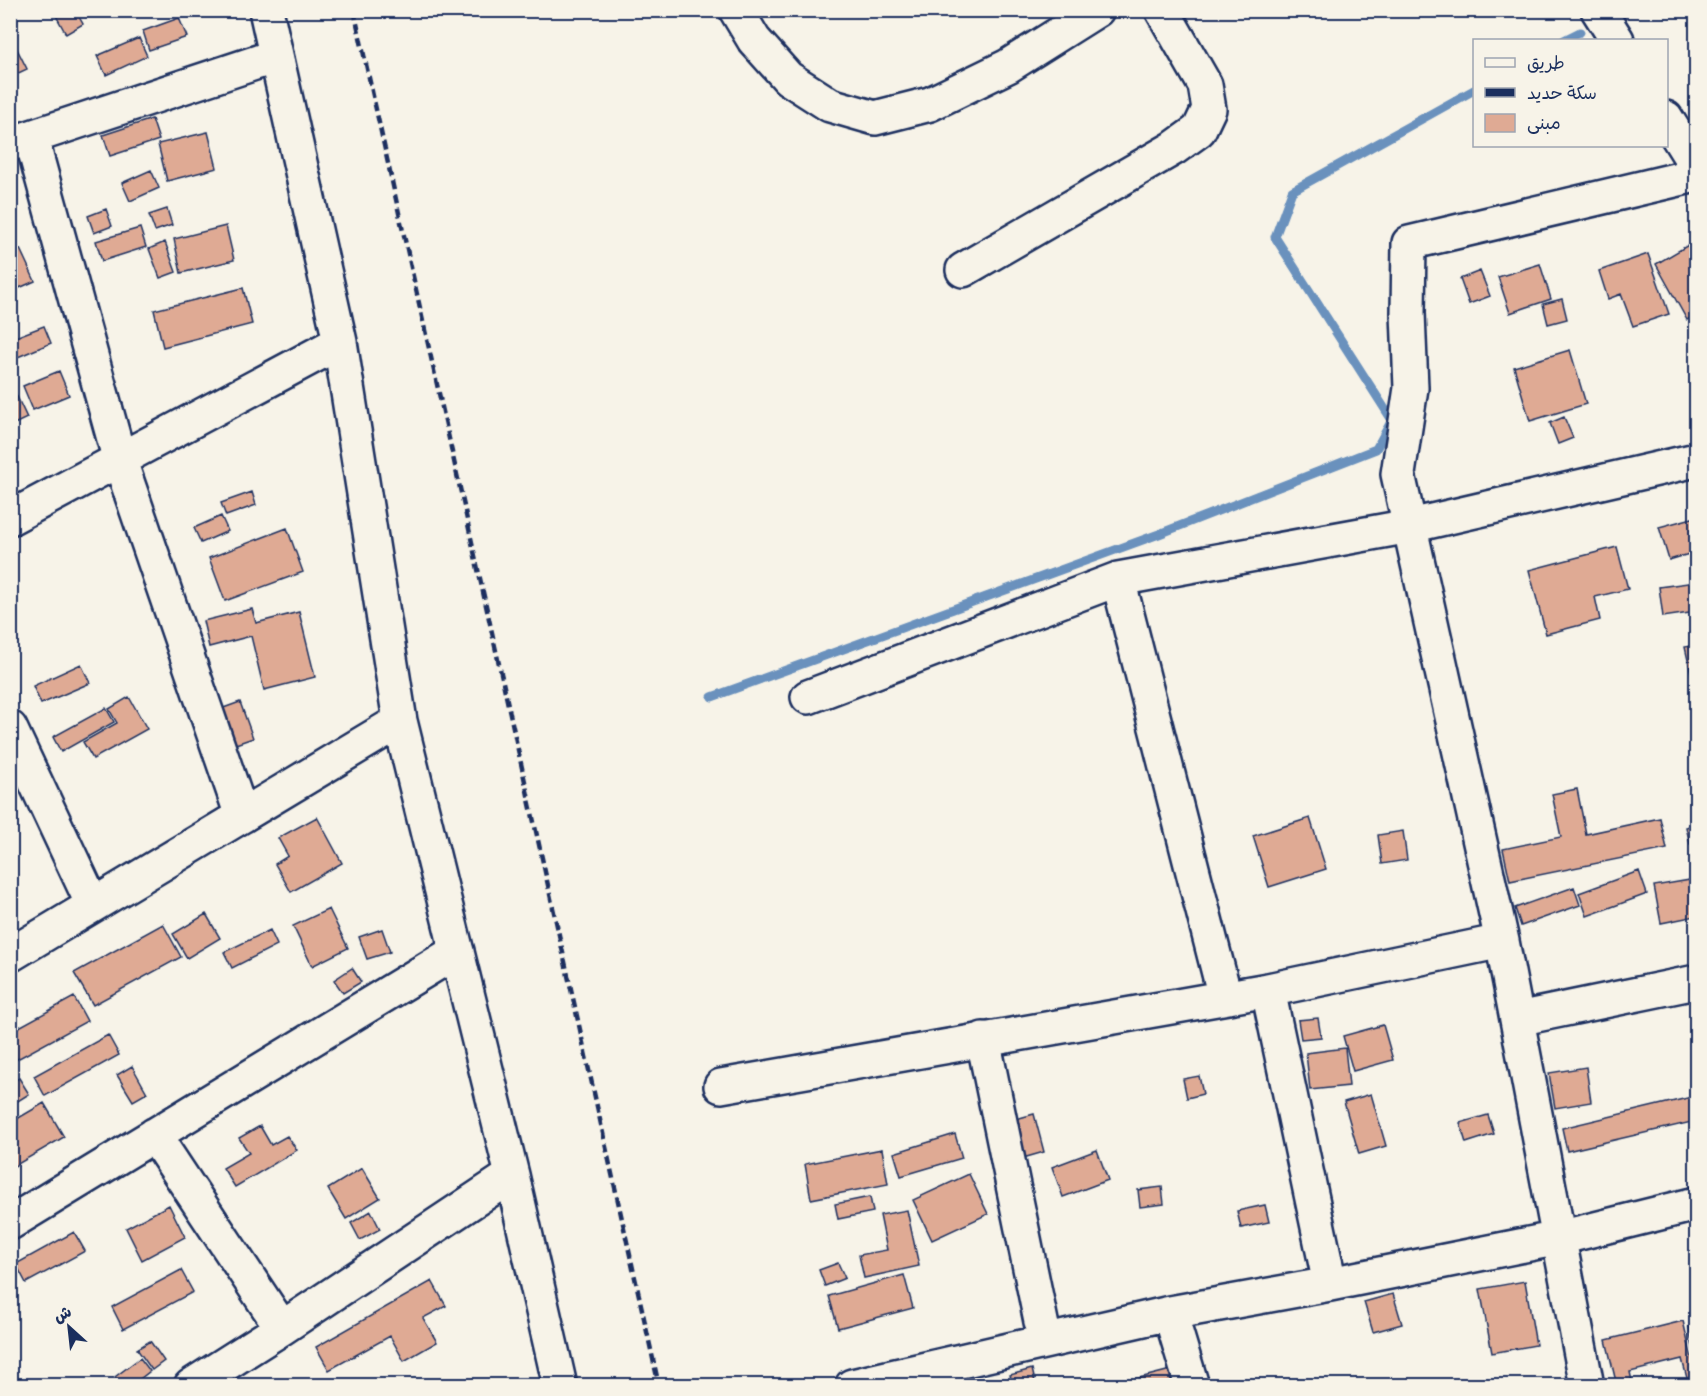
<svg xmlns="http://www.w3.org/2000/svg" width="1707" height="1396" font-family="Itim,'Playpen Sans Arabic',sans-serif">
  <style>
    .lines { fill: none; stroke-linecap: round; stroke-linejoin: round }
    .stream { stroke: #6a91bd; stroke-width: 9 }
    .building { fill: #dfaa94; stroke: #1b2f5e; stroke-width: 1.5 }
    .minor-casing { stroke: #1b2f5e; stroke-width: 38 }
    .minor { stroke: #f7f3e8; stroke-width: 33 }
    .rail { stroke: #1b2f5e; stroke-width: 4.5; stroke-dasharray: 9 4.5; stroke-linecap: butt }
  </style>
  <rect width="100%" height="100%" fill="#f7f3e8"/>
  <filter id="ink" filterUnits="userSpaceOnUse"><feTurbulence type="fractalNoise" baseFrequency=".0167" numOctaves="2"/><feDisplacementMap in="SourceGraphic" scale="12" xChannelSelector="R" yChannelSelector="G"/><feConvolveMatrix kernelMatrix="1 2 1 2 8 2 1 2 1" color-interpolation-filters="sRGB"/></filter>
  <g filter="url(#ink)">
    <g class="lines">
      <path class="stream" d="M1564,40L1580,32
        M712,697L1159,534L1376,449L1392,420L1275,237L1292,191L1474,90"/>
    </g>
    <path class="building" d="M53,10H75L83,24L66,34Z
      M179,18L187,37L149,50L143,31Z
      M10,35L27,69L10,77Z
      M139,38L147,56L106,75L97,56Z
      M152,119L159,140L110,156L103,135Z
      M208,132L217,168L167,181L158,144Z
      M151,170L159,188L130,201L122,183Z
      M106,209L112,226L94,233L88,216Z
      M167,209L172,225L155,231L149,215Z
      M226,226L234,260L181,273L174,239Z
      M140,228L146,247L102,261L96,241Z
      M165,242L176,272L160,278L149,249Z
      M1690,244L1696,255V315L1687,320L1656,264Z
      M20,249L35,281L10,292V253Z
      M1648,254L1669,314L1633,326L1621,294L1608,299L1599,271Z
      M1540,264L1551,299L1510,313L1498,277Z
      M1480,271L1490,296L1469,304L1460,279Z
      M243,288L252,324L163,347L154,310Z
      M1562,299L1567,319L1548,324L1543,304Z
      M44,326L51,343L13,359L10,353V339Z
      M1570,350L1586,404L1530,421L1514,367Z
      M59,371L69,395L33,410L23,386Z
      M12,386L27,418L10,426V387Z
      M1564,417L1573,438L1558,444L1550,423Z
      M252,492L256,505L226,516L221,503Z
      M221,516L228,531L201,543L194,528Z
      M1696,517V552L1669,560L1659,527Z
      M287,528L303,572L225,601L209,558Z
      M1617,547L1628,589L1595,597L1600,620L1546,634L1529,570Z
      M1695,582L1696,612L1663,617L1659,587Z
      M252,609L256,623L299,612L315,677L264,690L251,636L209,647L203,621Z
      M1696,645V695L1685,647Z
      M81,664L90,683L41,704L33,686Z
      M129,697L147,729L93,759L83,742L117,723L109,709Z
      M240,702L253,738L230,746L218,710Z
      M106,708L114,722L61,752L53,737Z
      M1577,789L1586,834L1660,818L1667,849L1510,881L1503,849L1561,837L1552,794Z
      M317,817L342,863L291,892L275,864L288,856L278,838Z
      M1310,818L1326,869L1269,887L1253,836Z
      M1696,824V842L1690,844L1686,827Z
      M1403,831L1407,860L1382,864L1378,835Z
      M1639,871L1647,894L1587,916L1579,893Z
      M1696,879V916L1661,923L1654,886Z
      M1574,887L1580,905L1521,926L1515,908Z
      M329,909L348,948L312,966L293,926Z
      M206,914L220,938L187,958L173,934Z
      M163,924L181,957L93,1005L74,973Z
      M382,929L390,952L367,959L359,937Z
      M270,930L277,945L232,968L224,952Z
      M352,968L361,982L343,993L334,980Z
      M74,997L87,1021L10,1063V1032Z
      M1318,1018L1321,1037L1301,1039L1298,1020Z
      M1383,1025L1393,1060L1353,1071L1343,1036Z
      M108,1035L119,1055L45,1096L34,1076Z
      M1345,1048L1349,1086L1310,1090L1306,1053Z
      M132,1066L147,1093L133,1101L117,1075Z
      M1586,1067L1591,1102L1555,1108L1549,1073Z
      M1199,1076L1203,1094L1187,1098L1183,1079Z
      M19,1078L29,1094L10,1106V1084Z
      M1371,1094L1386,1146L1359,1154L1344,1102Z
      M1696,1096V1121L1567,1151L1562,1128Z
      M44,1103L64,1137L11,1168L10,1123Z
      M1034,1114L1044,1152L1023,1158L1012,1120Z
      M1488,1115L1494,1134L1466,1143L1460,1123Z
      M260,1126L271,1145L287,1136L297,1150L235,1187L223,1168L249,1153L239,1138Z
      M955,1134L962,1158L901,1176L894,1153Z
      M882,1149L888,1184L811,1199L805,1164Z
      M1097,1150L1108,1180L1063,1197L1052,1167Z
      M362,1168L380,1198L346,1219L328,1189Z
      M969,1174L988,1214L932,1240L913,1200Z
      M1162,1187L1164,1204L1140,1207L1138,1190Z
      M870,1197L873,1212L838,1219L835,1204Z
      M169,1205L185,1237L142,1260L126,1228Z
      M1265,1205L1269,1222L1241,1228L1237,1211Z
      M907,1210L919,1266L864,1278L859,1255L887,1250L880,1215Z
      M371,1211L380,1229L360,1240L351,1223Z
      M74,1232L85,1251L26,1283L16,1264Z
      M838,1263L845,1278L825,1286L819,1270Z
      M181,1270L193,1292L123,1329L112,1307Z
      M904,1275L913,1308L838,1328L829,1296Z
      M432,1281L446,1306L423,1318L437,1342L404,1361L390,1336L329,1370L316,1347Z
      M1525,1281L1536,1345L1492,1353L1480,1289Z
      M1393,1294L1402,1324L1373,1332L1364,1302Z
      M1683,1321L1696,1376V1385L1689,1386L1682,1359L1630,1372L1633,1386H1617L1606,1340Z
      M1696,1326V1363L1689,1327Z
      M150,1341L164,1361L152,1370L137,1349Z
      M140,1358L150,1371L131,1386H121L115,1377Z
      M1032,1369L1036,1386H1013L1010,1375Z
      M1171,1370L1175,1386H1108Z"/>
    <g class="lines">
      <g class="minor-casing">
        <path id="minor" d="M266,10L340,342L400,721L512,1175L560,1386
          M736,10L754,40L788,78L830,105L875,118L930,104L1008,66L1097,10
          M1598,10L1617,40
          M1666,118L1696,166
          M31,137L120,461L242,816
          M10,144L276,56
          M963,270L1174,148L1199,130L1209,109L1205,85L1162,10
          M10,518L340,342
          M1118,579L1225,997
          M808,697L1118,579L1410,526L1696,460
          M10,728L93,905
          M10,955L400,721
          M1268,990L1330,1284
          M1517,1019L1696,982
          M983,1039L1045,1341
          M721,1086L1268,990L1502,941
          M154,1135L282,1328
          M10,1223L457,951
          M1170,1313L1192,1386
          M191,1386L282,1328L512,1175
          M852,1386L1170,1313L1330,1284L1559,1238L1696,1204
          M1587,1386L1502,941L1398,474L1411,388L1408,313L1409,243L1696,175"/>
      </g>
      <use href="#minor" class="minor"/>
      <path class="rail" d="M354,10L659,1386"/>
    </g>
  </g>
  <rect width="1707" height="1396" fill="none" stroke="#f7f3e8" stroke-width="36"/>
  <rect x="18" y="18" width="1671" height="1360" fill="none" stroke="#1b2f5e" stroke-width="2" filter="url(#ink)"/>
  <rect x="1473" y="39" width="195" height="108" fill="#f7f3e8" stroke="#9fa5b1" stroke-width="1.5"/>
  <rect x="1485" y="58" width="30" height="9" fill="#f7f3e8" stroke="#9fa5b1" stroke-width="1.5"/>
  <text x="1527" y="69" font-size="18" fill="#1b2f5e">طريق</text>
  <rect x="1485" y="88" width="30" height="9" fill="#1b2f5e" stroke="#9fa5b1" stroke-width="1.5"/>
  <text x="1527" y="99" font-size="18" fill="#1b2f5e">سكة حديد</text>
  <rect x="1485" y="114" width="30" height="18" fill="#dfaa94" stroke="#9fa5b1" stroke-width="1.5"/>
  <text x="1527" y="129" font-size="18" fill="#1b2f5e">مبنى</text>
  <g transform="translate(69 1327) rotate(333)" stroke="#f7f3e8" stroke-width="4.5" paint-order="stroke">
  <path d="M0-4.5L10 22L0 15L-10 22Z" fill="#1b2f5e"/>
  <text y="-9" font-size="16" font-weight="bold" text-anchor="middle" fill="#1b2f5e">ش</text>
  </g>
</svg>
